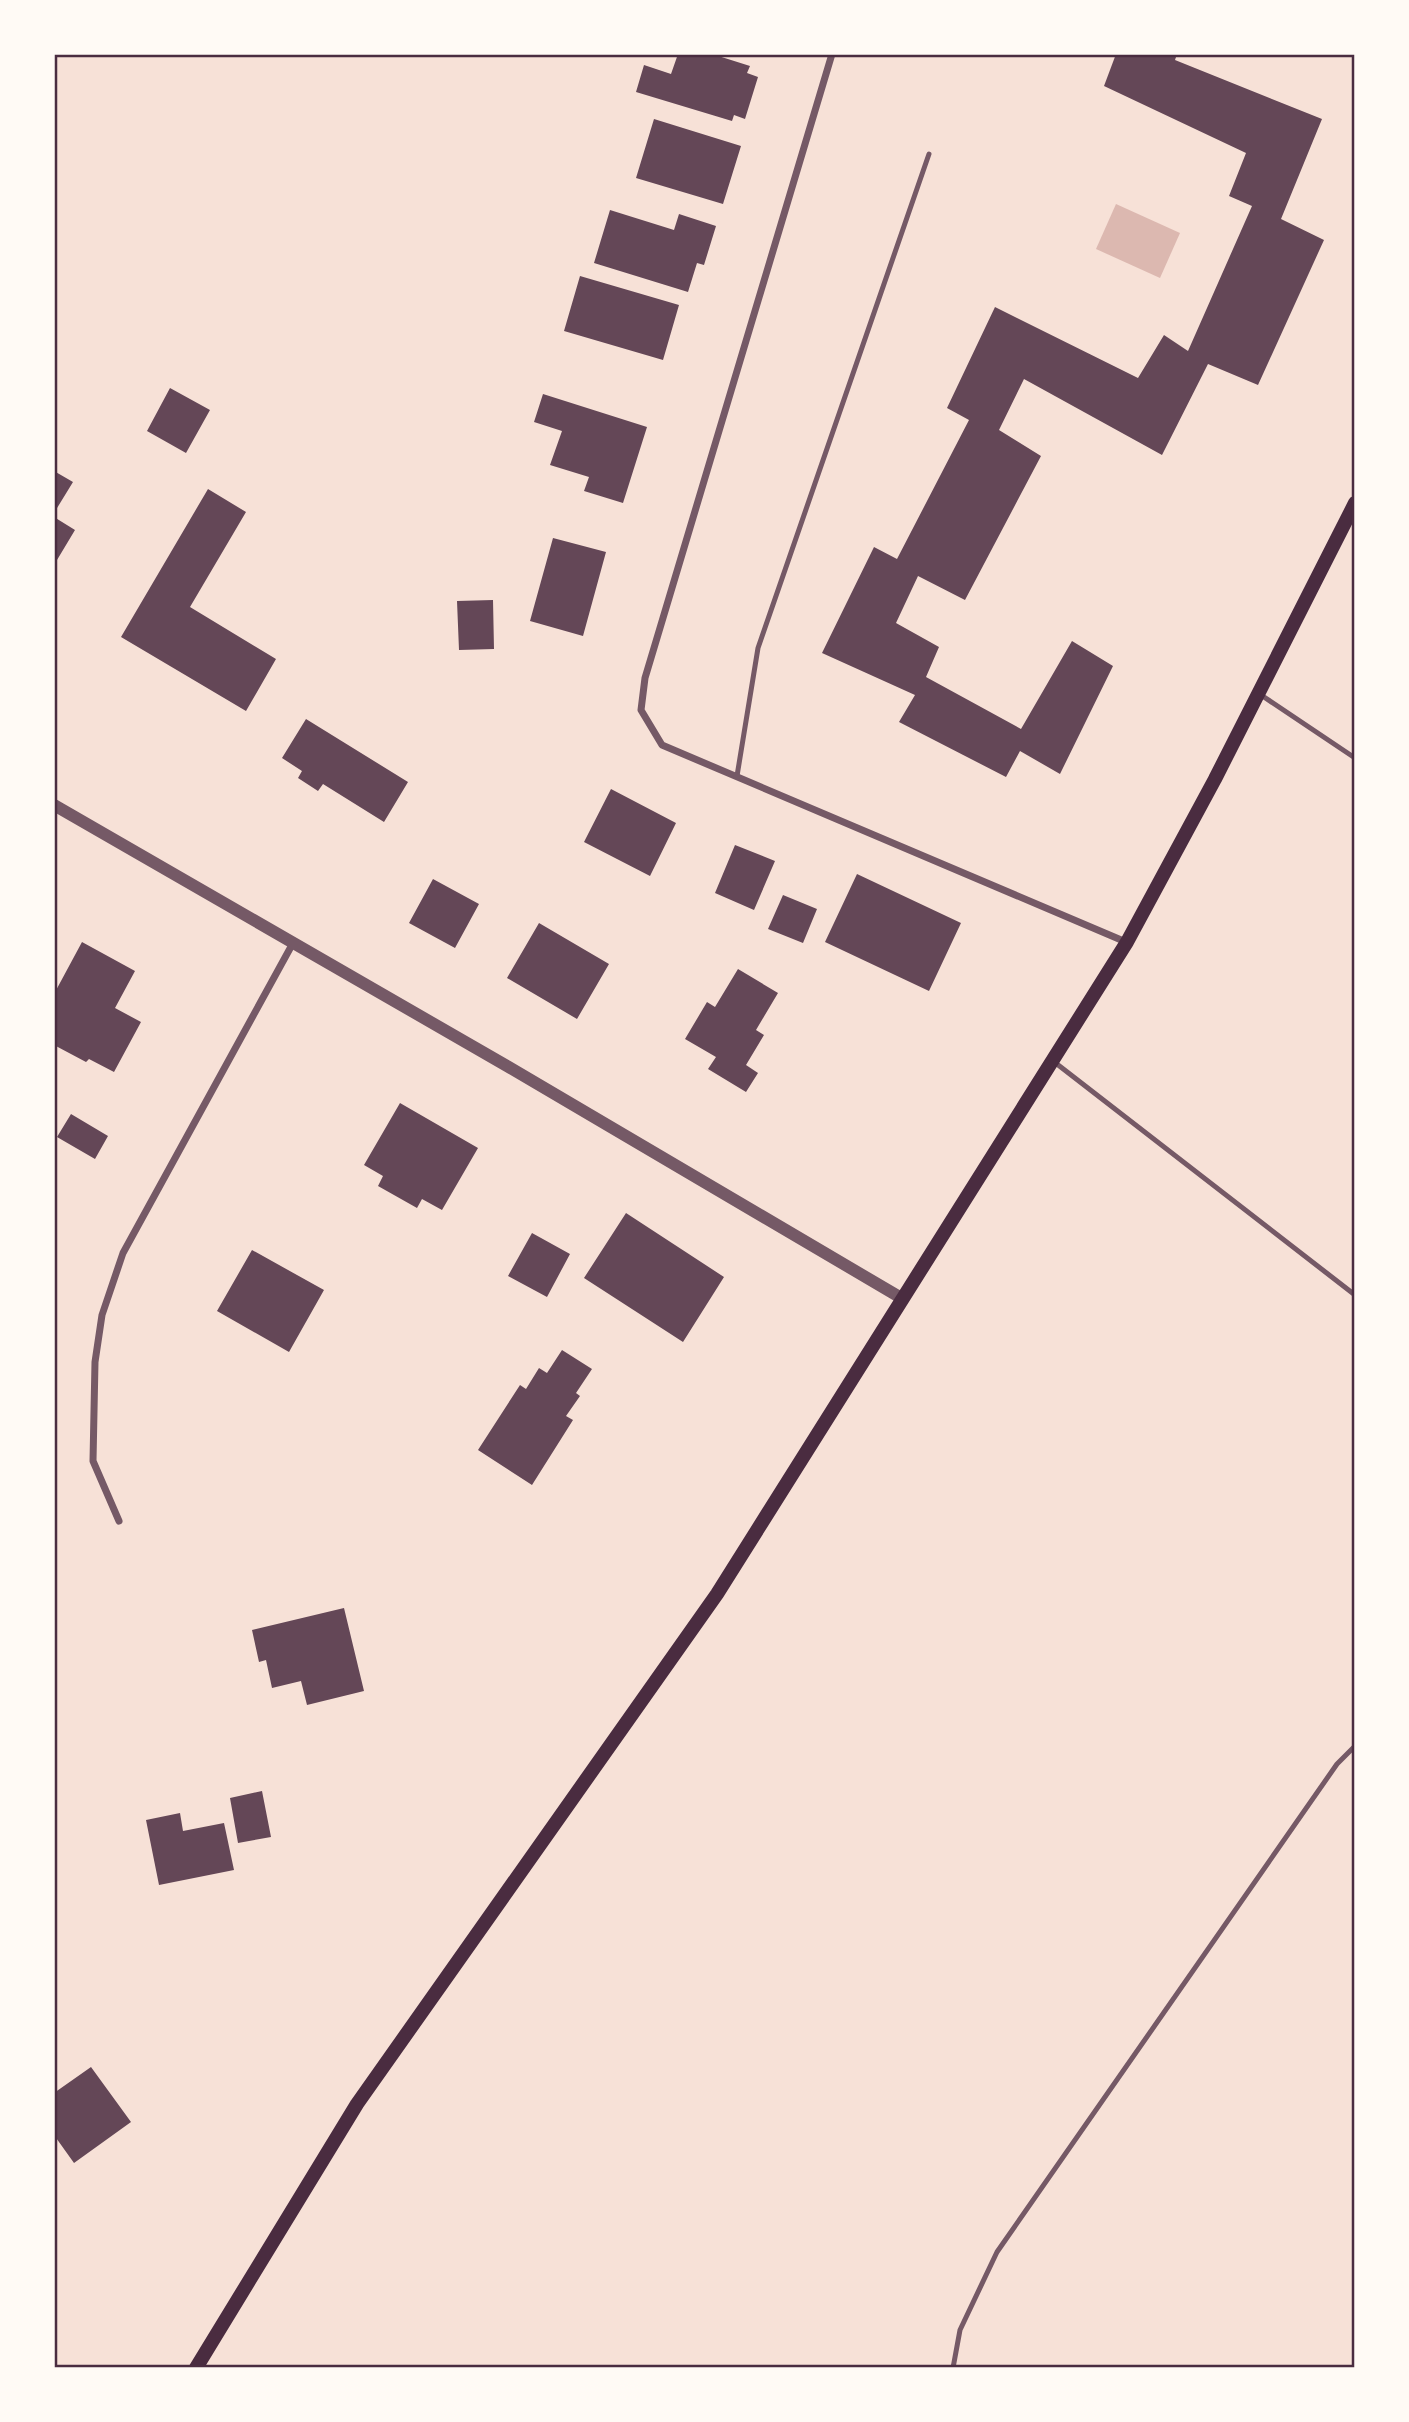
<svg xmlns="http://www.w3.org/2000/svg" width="1409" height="2422" font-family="'Fira Sans',sans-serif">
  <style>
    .water { fill: #dcb8b0 }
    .building { fill: #644757 }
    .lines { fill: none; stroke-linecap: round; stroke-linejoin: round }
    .service { stroke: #755966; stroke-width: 5 }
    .minor { stroke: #755966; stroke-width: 7 }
    .tertiary { stroke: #755966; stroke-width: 12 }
    .secondary { stroke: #4a2c40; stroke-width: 14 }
    .neatline { fill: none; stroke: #4a2c40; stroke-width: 2.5 }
  </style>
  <rect width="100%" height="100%" fill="#f7e1d7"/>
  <path class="water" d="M1116,204L1180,233L1160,278L1096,249Z"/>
  <path class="building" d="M678,54H712L750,66L747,73L758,77L745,119L734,115L732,121L636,92L644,65L671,74Z
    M1116,54H1177L1175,60L1322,119L1281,219L1324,240L1258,385L1208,364L1162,455L1024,379L999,430L1041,456L965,600L918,576L896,623L939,647L926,677L1021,729L1072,641L1113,666L1060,774L1020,751L1006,777L899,722L915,695L822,653L874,547L897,559L969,420L947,408L995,307L1138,378L1164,335L1188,351L1252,206L1229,196L1246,153L1104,86Z
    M654,119L741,146L723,204L636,178Z
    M610,210L674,230L679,214L716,226L704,265L697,263L688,292L594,263Z
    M580,276L679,305L663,360L564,331Z
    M170,388L210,410L186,453L147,431Z
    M543,394L647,427L623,503L584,491L589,477L550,465L562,431L534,422Z
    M54,471L73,482L54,513Z
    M208,489L246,512L190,607L276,659L246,711L121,637Z
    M54,517L75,530L54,565Z
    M553,538L606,552L583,636L530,621Z
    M493,600L494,649L459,650L457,601Z
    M306,719L408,782L384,822L323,784L318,791L298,778L302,771L282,758Z
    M611,789L676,823L650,876L584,842Z
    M735,845L775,861L754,910L715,893Z
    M857,874L961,923L929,991L825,942Z
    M433,879L479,904L455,948L409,923Z
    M783,895L817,909L803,943L768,929Z
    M539,923L609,964L577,1019L507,978Z
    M82,942L135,971L115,1008L141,1022L114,1072L89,1059L86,1062L54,1045V994Z
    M738,969L778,993L756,1030L764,1035L746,1065L758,1073L746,1092L708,1069L716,1057L685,1039L707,1002L715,1007Z
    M400,1103L478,1148L442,1210L422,1199L417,1208L378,1186L383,1176L364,1165Z
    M71,1114L108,1136L95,1159L57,1137Z
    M626,1213L724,1277L683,1342L584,1278Z
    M532,1233L570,1254L547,1297L508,1276Z
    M252,1250L324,1290L289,1352L217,1311Z
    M562,1350L592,1369L576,1393L580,1396L566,1416L573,1420L532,1485L478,1450L520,1385L526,1389L539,1368L547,1373Z
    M344,1608L364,1691L307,1705L301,1681L272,1688L266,1660L259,1662L252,1630Z
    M262,1791L271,1837L238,1843L230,1798Z
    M180,1813L183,1831L224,1823L234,1870L159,1885L146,1820Z
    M91,2067L131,2122L74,2163L54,2135V2093Z"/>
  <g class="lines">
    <path class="service" d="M1261,695L1355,758
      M737,776L758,648L929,154
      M1053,1061L1355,1295
      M953,2368L960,2330L997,2252L1337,1764L1355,1746"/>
    <path class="minor" d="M832,54L645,678L641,710L662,745L1126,942
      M119,1521L93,1461L95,1362L102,1315L123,1253L293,943"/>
    <path class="tertiary" d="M54,805L507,1066L903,1299"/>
    <path class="secondary" d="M196,2368L357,2104L717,1594L1127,942L1215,779L1355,503"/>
  </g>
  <rect width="1409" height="2422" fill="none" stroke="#fffaf5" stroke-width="112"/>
  <rect x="56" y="56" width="1297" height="2310" class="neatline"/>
</svg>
